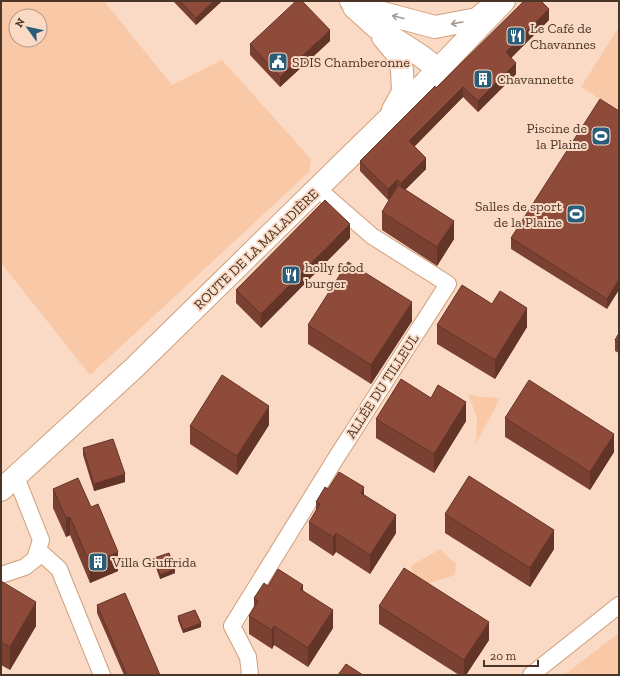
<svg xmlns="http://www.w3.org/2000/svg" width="620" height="676" font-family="'Zilla Slab',serif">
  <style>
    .green { fill: #f9c8a7; fill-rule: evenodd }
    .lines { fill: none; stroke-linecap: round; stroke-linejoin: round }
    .street-casing { stroke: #d09e7b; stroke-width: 18 }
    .secondary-casing { stroke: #d09e7b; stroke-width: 24 }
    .street { stroke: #fff; stroke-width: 16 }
    .secondary { stroke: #fff; stroke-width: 22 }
    .wall { fill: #7a4031 }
    .shaded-wall { fill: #633428 }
    .building { fill: #8e4b39; stroke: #633428 }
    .oneway { stroke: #a49a92 }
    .labels { text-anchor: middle; stroke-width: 4; stroke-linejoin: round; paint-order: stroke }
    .poi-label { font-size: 14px; fill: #4a3526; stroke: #fadac4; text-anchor: start }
    .street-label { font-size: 14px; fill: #4a3526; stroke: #fadac4 }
  </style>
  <rect width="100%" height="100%" fill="#fadac4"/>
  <path class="green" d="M1,1H104L172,85L222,60L311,159L309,172L90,375L1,263ZM16,16H40V40H16Z
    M619,27V111L581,87Z
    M468,395L481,397L500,398L476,444L477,417Z
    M440,549L456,564L455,575L426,584H416L411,566Z
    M619,633V675H564Z"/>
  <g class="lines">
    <g class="street-casing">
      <path id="street" d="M38,550L59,569L102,675
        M1,575L25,567L35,559L41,540L16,477
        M250,675L248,657L232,626L336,458L448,284L372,236L318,189
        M531,675L619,605"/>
    </g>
    <g class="secondary-casing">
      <path id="secondary" d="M351,1L375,11L435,27L477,19L489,9
        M354,7L376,27L421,56L438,69
        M383,37L398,55L402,70L403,92L393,110
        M1,490L134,368L426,82L504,1"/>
    </g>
    <use href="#street" class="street"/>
    <use href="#secondary" class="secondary"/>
  </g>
  <path class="wall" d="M173,1H222L196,25Z
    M549,20L511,58L516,74L478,112L463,97L414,147L426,169L405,190L454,239L437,266L382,230V212L390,198L388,200L360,171V161L436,88Z
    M330,41L280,87L250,55V44Z
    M619,111L607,309L511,249V238Z
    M350,238L261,328L236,303V290Z
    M492,304L527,327L495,379L437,344V325Z
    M412,321L371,384L308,344V325Z
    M619,333V353L615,351V340Z
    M505,418L614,452L590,490L505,437Z
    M376,419L466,421L434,473L376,438Z
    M269,425L237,475L190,444V426Z
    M83,448L125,482L94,491L83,455Z
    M53,489L118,571L90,583L70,535L66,537L53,508Z
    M328,489L364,495L396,533L370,574L336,552L333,556L309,540V522L316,511V502Z
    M445,514L554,549L530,587L445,533Z
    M154,558L175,573L160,579L154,562Z
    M1,581L36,626L10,670L1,665Z
    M268,586L303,590L333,628L308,667L274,645L272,649L249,634V616L254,607V598Z
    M97,605L160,675H124L97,613Z
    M379,606L489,640L466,675H459L379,624Z
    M178,616L201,627L183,633L178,620Z"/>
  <path class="shaded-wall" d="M214,1H222L196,25V18Z
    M549,9V20L506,63V52Z
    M330,30V41L280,87V77Z
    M516,63V74L478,112V101Z
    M463,87V97L409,152V141Z
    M426,158V169L401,194V183Z
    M397,180V191L388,200V189Z
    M454,221V239L437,266V247Z
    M350,224V238L261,328V314Z
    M619,279V290L607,309V299Z
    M412,302V321L371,384V365Z
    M527,308V327L495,379V360Z
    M466,402V421L434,473V454Z
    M269,406V425L237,475V456Z
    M614,434V452L590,490V472Z
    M125,474V482L94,491V484Z
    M364,487V506L361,493Z
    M396,515V533L370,574V555Z
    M70,517V535L66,537V518Z
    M554,530V549L530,587V568Z
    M336,533V552L333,556V537Z
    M118,552V571L90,583V564Z
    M175,569V573L160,579V575Z
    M303,585V603L300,589Z
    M36,602V626L10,670V647Z
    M333,610V628L308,667V648Z
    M489,622V640L466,675H464V660Z
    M201,623V627L183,633V630Z
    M274,626V645L272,649V630Z"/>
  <path class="building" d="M180,1H214L196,18Z
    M296,1H302L330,30L280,77L250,44Z
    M524,1H541L549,9L506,52L516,63L478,101L463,87L409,141L426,158L401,183L397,180L388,189L360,161L435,86L436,88Z
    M600,99L619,111V279L607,299L511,238Z
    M398,185L454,221L437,247L382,212Z
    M325,200L350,224L261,314L236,290Z
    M348,262L412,302L371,365L308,325Z
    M462,285L492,304L500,291L527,308L495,360L437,325Z
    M619,333V342L615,340Z
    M222,375L269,406L237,456L190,426Z
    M401,379L431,398L438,385L466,402L434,454L376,419Z
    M529,380L614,434L590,472L505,418Z
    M113,439L125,474L94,484L83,448Z
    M339,472L364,487L361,493L396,515L370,555L336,533L333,537L309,522L320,504L316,502L325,487L328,489Z
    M469,476L554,530L530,568L445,514Z
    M78,478L91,507L98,504L118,552L90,564L70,517L66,518L53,489Z
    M169,553L175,569L160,575L154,558Z
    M404,568L489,622L464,660L379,606Z
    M278,569L303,585L300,589L333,610L308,648L274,626L272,630L249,616L258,601L254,598L264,583L268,586Z
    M1,581L36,602L10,647L1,642Z
    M125,593L160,675H127L97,605Z
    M195,610L201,623L183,630L178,616Z
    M346,664L363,675H338Z"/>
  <defs><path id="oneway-shaft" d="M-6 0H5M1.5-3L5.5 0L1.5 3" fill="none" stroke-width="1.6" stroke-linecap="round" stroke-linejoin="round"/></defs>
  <g class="oneway">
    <use href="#oneway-shaft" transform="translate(398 17) rotate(-166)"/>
    <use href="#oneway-shaft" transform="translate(457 23) rotate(170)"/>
  </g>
  <defs>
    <g id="restaurant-square" transform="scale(1)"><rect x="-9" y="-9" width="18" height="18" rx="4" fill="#2a5d7a" stroke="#fadac4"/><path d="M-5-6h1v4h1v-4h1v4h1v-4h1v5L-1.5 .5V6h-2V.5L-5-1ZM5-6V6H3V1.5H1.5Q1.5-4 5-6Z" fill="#fff"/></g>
    <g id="civic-square" transform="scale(1)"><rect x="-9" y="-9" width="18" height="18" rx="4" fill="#2a5d7a" stroke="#fadac4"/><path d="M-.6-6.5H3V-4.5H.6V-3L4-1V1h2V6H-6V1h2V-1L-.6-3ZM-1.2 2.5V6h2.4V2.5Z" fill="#fff"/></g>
    <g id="building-square" transform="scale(1)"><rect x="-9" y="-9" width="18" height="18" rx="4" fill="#2a5d7a" stroke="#fadac4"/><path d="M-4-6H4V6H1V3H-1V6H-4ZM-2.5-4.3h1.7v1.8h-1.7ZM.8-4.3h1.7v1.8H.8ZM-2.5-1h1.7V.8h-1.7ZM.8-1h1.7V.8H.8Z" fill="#fff"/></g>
    <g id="stadium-square" transform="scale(1)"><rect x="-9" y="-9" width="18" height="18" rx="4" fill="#2a5d7a" stroke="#fadac4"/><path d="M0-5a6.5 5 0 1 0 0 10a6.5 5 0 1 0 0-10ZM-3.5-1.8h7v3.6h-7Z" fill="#fff"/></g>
  </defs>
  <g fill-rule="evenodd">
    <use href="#restaurant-square" x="516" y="36"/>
    <use href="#civic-square" x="278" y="62"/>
    <use href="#building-square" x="483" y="79"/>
    <use href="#stadium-square" x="601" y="136"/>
    <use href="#stadium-square" x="576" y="214"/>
    <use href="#restaurant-square" x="291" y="275"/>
    <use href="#building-square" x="98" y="562"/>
  </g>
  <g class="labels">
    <g class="poi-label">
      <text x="530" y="33">Le Café de<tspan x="530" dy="16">Chavannes</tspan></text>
      <text x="292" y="67">SDIS Chamberonne</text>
      <text x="497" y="84">Chavannette</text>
      <text x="587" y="133" text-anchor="end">Piscine de<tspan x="587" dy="16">la Plaine</tspan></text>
      <text x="562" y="211" text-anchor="end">Salles de sport<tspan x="562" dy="16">de la Plaine</tspan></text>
      <text x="305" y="272">holly food<tspan x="305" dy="16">burger</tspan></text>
      <text x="112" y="567">Villa Giuffrida</text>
    </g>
    <g class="street-label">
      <text transform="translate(256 249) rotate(-44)" y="5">ROUTE DE LA MALADIÈRE</text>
      <text transform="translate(382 386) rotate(-57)" y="5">ALLÉE DU TILLEUL</text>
    </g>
  </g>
  <rect width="620" height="676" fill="none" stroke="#4a3526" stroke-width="4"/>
  <g transform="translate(28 28) rotate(303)"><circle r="19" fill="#fadac4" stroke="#b49885"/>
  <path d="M0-3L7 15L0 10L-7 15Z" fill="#2a5d7a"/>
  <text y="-6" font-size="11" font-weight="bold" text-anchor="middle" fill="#4a3526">N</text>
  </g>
  <path d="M484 660v6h54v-6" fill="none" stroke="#4a3526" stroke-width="2"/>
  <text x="490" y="660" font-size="12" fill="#4a3526" stroke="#fadac4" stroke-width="3" paint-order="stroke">20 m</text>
</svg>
